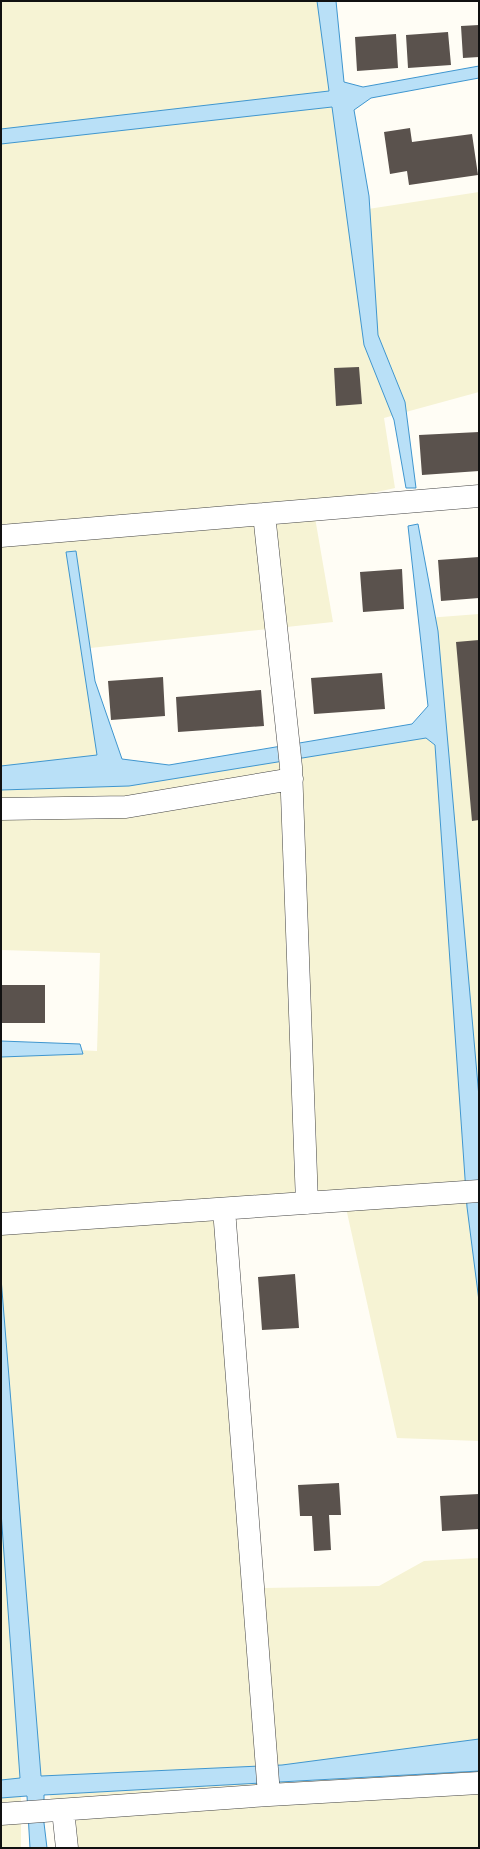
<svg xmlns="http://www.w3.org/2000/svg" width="480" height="1849" font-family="'PT Serif',serif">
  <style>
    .farmland { fill: #f6f3d4 }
    .water { fill: #b9e0f7; stroke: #3f96cf }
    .building { fill: #5a524d }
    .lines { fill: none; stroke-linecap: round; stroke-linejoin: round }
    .minor-casing { stroke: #444; stroke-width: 23 }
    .minor { stroke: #fff; stroke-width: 22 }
  </style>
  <rect width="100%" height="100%" fill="#fffdf5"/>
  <path class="farmland" d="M1,1H325L355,211L479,192V392L384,418L395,488L313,506L333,622L81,649L106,777L440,726L427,618L479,614V1441L397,1438L346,1208L231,1218L264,1588L379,1586L424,1561L479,1558V1848H56L49,1787L21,1786V1848H1V1046L97,1051L100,953L1,950Z"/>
  <path class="water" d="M317,1H336L344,82L363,87L479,66V78L371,98L354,110L369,196L378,335L405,402L416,488H406L394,420L364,345L332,107L1,144V129L329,91Z
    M418,524L438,631L479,1097V1301L467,1207L435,745L426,738L129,786L1,790V766L97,755L66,552L76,551L95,681L122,759L169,765L412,724L428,706L408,526Z
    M1,1041L80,1044L83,1054L1,1057Z
    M1,1278L41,1776L282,1765L479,1739V1771L44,1795V1823L47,1848H30L27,1796L1,1798V1780L20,1778L1,1512Z"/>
  <path class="building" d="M479,25V57L463,58L461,26Z
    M448,32L451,65L408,68L406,35Z
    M396,34L398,68L357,71L355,37Z
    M410,128L412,142L472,134L478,175L409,185L407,171L390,174L384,132Z
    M359,367L362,404L336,406L334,368Z
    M479,432V471L422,475L419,435Z
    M479,557V598L441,601L438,560Z
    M402,569L404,609L363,612L360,572Z
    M479,640V820L472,821L456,642Z
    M382,673L385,709L314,714L311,678Z
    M163,677L165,716L111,720L108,681Z
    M261,690L264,726L178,732L176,697Z
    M1,985H45V1023H1Z
    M295,1274L299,1328L262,1330L258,1277Z
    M339,1483L341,1515H329L331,1550L314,1551L312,1516H300L298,1485Z
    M479,1494V1529L442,1531L440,1496Z"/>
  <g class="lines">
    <g class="minor-casing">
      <path id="minor" d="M264,514L291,767L307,1203
        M1,536L479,496
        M1,809L126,807L292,779
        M224,1209L269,1795
        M1,1224L479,1191
        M63,1810L67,1848
        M1,1814L269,1795L479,1783"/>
    </g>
    <use href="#minor" class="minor"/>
  </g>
  <rect width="480" height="1849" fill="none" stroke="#111111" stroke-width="4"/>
</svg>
